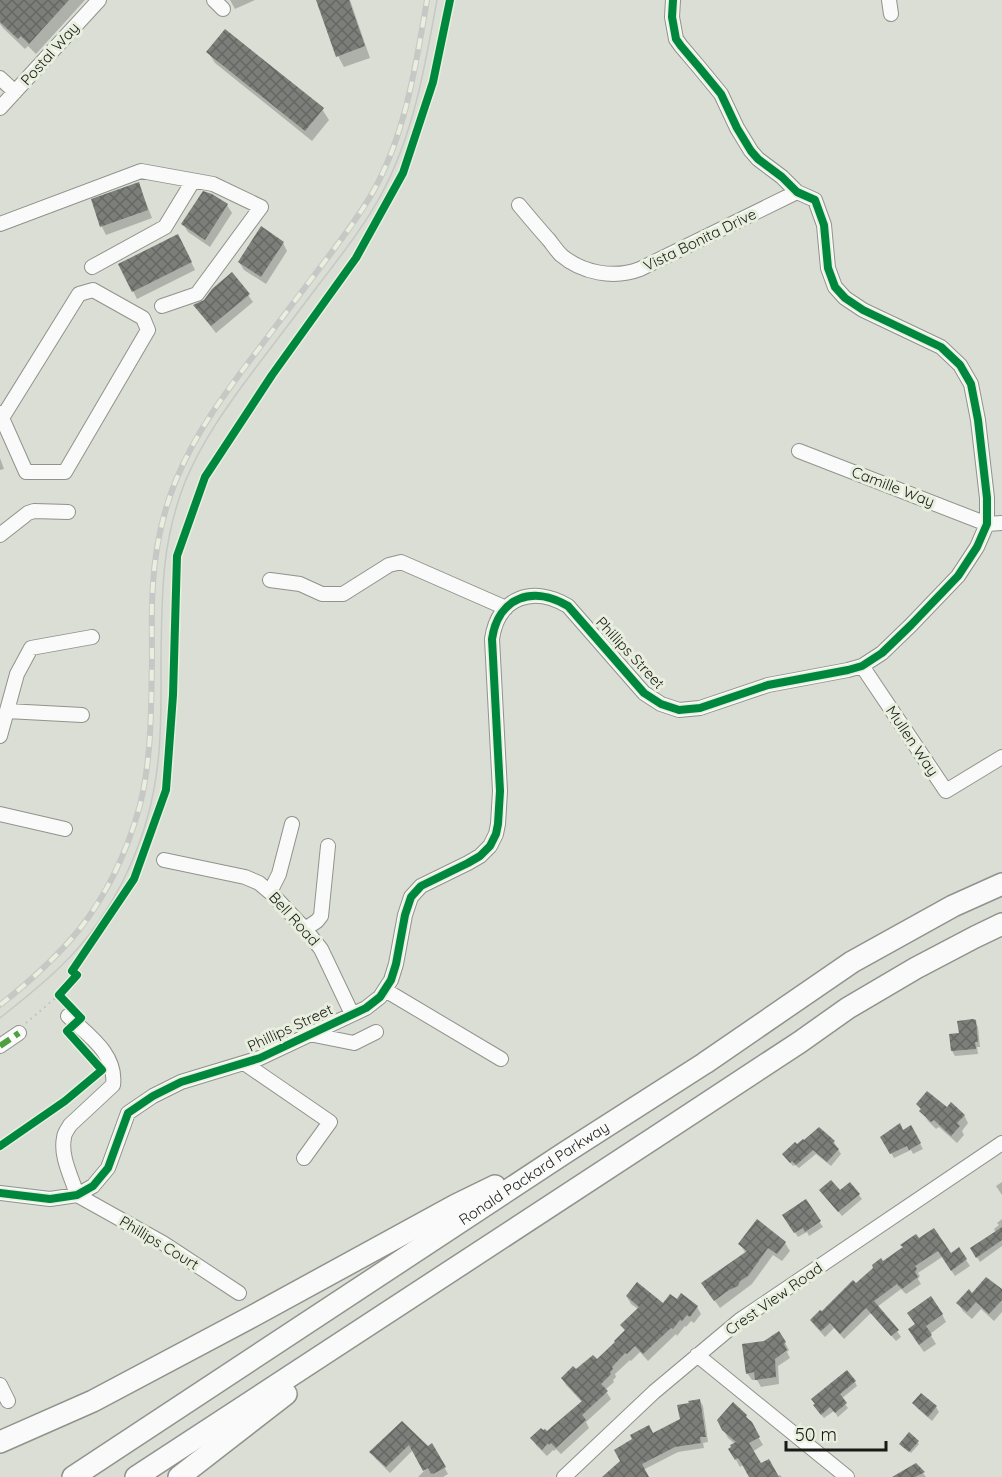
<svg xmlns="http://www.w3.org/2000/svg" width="1002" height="1477" font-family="Quicksand,sans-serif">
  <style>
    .shadow { fill: #0003 }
    .building { fill: url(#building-cross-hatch) }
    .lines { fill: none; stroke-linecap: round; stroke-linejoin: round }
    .minor-casing { stroke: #90938c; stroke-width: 16 }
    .highway-casing { stroke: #90938c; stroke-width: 24 }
    .path { stroke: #bdbfbb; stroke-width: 2; stroke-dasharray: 1.5 4.5; stroke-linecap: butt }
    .minor { stroke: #f9faf9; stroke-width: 14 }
    .highway { stroke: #f9faf9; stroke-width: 21 }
    .tram { stroke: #c6c8c5; stroke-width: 1.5 }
    .rail-casing { stroke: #c6c8c5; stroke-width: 6 }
    .rail { stroke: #e8efde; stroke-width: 4; stroke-dasharray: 11; stroke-linecap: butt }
    .quiet { stroke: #4ea140; stroke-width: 6; stroke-dasharray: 12 6; stroke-linecap: butt }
    .cycleway-casing { stroke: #e8efde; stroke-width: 11 }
    .cycleway { stroke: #00873e; stroke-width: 8 }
    .labels { text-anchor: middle; stroke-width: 6; stroke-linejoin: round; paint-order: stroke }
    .street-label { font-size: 15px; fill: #181b15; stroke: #e8efde }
  </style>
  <defs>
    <pattern id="building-cross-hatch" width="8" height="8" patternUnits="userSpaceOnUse" patternTransform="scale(1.5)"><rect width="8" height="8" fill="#7c7f79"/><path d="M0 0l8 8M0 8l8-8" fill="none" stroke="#656762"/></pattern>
  </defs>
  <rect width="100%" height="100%" fill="#daded5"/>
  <path class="shadow" d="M0,0H85L36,54L28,46L25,49L3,28L0,24Z
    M230,0H255L235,9Z
    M318,0H350L370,58L344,67L338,56Z
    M208,52L322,109L329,120L312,141L215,63Z
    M138,184L142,192L152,218L106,235L102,227L93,200Z
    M227,205L232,213L210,247L188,232L183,224Z
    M182,243L195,270L137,299L133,291Z
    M283,243L287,251L266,284L244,270L239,262Z
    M248,295L253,302L216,333L200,313L195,305Z
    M0,458L4,469L0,470Z
    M975,1022L978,1027L980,1047H977L978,1054L955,1056L952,1051L951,1035L960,1034Z
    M918,1104L947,1109L964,1115L968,1123L962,1131L964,1135L957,1143L939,1127L936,1129L928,1121Z
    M911,1127L923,1149L913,1154L911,1150L894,1158L882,1137L903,1132Z
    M819,1129L834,1142L841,1154L831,1166L816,1154L799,1168L795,1165L793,1166L787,1159L797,1146L804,1143Z
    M1002,1182V1195L996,1186Z
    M821,1191L859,1195L862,1199L842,1216Z
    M805,1201L823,1227L809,1236L807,1232L798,1237L787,1220Z
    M1002,1219V1246L980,1262L972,1249L996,1233L994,1229L999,1225L997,1223Z
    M919,1240L951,1255L959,1249L970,1266L955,1276L942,1257L918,1273L920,1276L918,1279L921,1284L906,1294L901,1289L877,1307L897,1331L901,1337L896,1341L871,1313L844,1339L834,1328L825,1337L815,1326L811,1320L822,1313L883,1263Z
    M785,1243L790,1251L782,1261L773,1255L752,1284L720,1308L708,1291L746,1254L740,1244Z
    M1002,1291V1312L994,1321L981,1309L972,1319L963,1311L958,1303L972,1295Z
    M682,1295L697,1307L701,1314L694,1323L691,1321L686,1327L685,1326L677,1336L676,1334L648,1361L640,1352L631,1361L630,1360L615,1374L616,1377L613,1380L614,1382L605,1390L611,1399L586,1422L589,1428L561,1454L556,1449L554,1451L553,1450L547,1456L536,1445L532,1438L547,1433L582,1402L566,1385L562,1378L597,1361L626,1331L622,1325L638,1309L631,1304L627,1297L663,1305L677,1301Z
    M909,1314H942L946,1322L930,1334L936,1344L924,1352L914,1338L916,1325Z
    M765,1343H785L789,1350L787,1352L790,1358L778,1366L779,1384L761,1387L757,1380H752L747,1373Z
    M855,1382L857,1386L841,1399L848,1408L838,1417L834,1411L824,1418L817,1410Z
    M700,1401L703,1406L708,1442L703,1443L704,1448L678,1452L643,1470L647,1477H604L653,1435L681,1420Z
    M914,1404L936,1407L939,1412L932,1421L917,1408Z
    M746,1416L763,1445L752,1452L760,1465L777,1476L780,1475L782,1477H750L745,1467L743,1465L740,1467L730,1449L735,1444L728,1438L718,1420Z
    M402,1423L427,1448L432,1445L448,1474L443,1477H418L425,1470L413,1450L390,1473L375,1458L371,1452Z
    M917,1442L919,1444L911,1453L902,1446Z
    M923,1473L926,1477H895Z"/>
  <path class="building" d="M0,0H69L29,44L21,36L18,39L0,22Z
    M316,0H349L365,46L336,57Z
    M225,29L324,108L305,131L206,52Z
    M139,182L148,210L100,227L91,199Z
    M203,191L212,194L228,204L205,240L181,224Z
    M261,226L284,242L261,277L238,262Z
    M178,234L192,262L132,292L118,264Z
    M232,272L250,294L211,326L193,305L204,300L212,289Z
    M973,1019L976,1020L978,1042H975L976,1049L951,1051L949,1034L959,1033L957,1021Z
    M927,1091L947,1107L951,1102L965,1115L957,1123L960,1126L951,1136L934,1120L931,1122L919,1111L921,1109L916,1104Z
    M900,1123L903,1130L911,1125L921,1143L909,1150L907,1146L890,1154L880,1137Z
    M819,1127L835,1141L833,1143L839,1149L827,1162L813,1150L796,1165L792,1161L790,1163L782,1154L795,1142L797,1144L803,1139L804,1140Z
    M831,1180L840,1190L850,1182L860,1194L838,1212L819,1190Z
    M806,1199L821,1221L805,1232L803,1228L794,1233L782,1215Z
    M757,1219L786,1242L777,1254L768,1248L748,1276L740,1281L738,1286L729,1290L714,1301L701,1283L747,1251L738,1244Z
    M1002,1227V1240L976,1258L970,1248Z
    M934,1228L951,1253L959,1247L967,1259L951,1271L938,1251L915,1266L917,1269L915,1272L918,1277L902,1289L897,1284L874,1301L899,1330L891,1336L866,1308L840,1334L830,1323L821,1331L810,1320L820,1310L822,1311L853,1280L856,1283L873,1268L872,1265L881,1258L883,1261L903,1247L900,1245L916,1234L919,1238Z
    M986,1277L1002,1289V1300L989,1314L976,1302L967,1312L956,1303L969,1289L972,1293Z
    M637,1282L663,1303L670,1294L677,1299L681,1293L698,1306L690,1317L687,1315L682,1321L680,1320L673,1329L671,1328L643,1354L635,1346L627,1354L625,1353L612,1367L613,1369L610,1372L611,1374L601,1384L608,1391L582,1415L586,1420L556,1448L551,1443L549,1445L548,1443L542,1450L530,1438L541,1428L543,1430L545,1429L547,1431L582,1401L561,1378L573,1366L576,1369L593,1355L597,1359L615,1342L614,1341L625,1330L620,1325L639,1307L626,1296Z
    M931,1296L943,1314L926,1326L932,1335L919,1345L908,1329L915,1324L907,1313Z
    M779,1331L786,1342L784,1344L787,1350L775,1359L776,1377L755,1380L754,1372L746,1374L742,1344L764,1341Z
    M847,1370L856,1381L840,1394L847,1403L835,1413L830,1407L821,1415L813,1405L815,1404L811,1399Z
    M921,1393L937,1406L928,1417L912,1403Z
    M700,1399L706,1437H700L701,1443L675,1447L642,1464L649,1477H602L620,1461L614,1450L632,1439L630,1435L649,1425L653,1433L680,1419L677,1405L689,1403L688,1401Z
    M733,1402L747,1415L746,1417L752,1422L760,1437L749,1443L761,1463L769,1459L779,1477H749L739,1459L737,1458L735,1460L728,1449L731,1447L730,1445L736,1442L722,1430L717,1420Z
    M402,1421L428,1446L432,1443L446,1467L433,1474L432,1473L431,1474L428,1468L423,1471L409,1445L386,1467L369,1452Z
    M909,1432L919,1441L909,1452L899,1444Z
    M916,1463L925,1472L915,1477H892Z"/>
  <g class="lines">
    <g class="minor-casing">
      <path id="minor" d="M214,0L223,9
        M889,0L891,14
        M0,78L15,92
        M0,108L99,0
        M519,205C529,217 539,229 549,240C553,245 557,251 561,255C582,273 614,279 640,269L797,192
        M0,224L141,171L213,184L261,207L197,294L162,306
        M92,267L165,227L193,181
        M0,413L2,418L26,472H65L148,330L143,318L93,290L79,294L2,418
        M799,451L987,524L1002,523
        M0,535L28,513L34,511L68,512
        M270,580L300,584L322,594H343L389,565L401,562L506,608
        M862,666L946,791L1002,757
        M7,711L82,715
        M0,736L17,674L31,648L92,637
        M0,814L65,829
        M164,860L245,877L259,883L272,894L305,929L321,949L352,1014
        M270,892L279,874L292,824
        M305,929L317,921L321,916L328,846
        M385,990L501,1059
        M68,1016C88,1035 117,1054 113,1085L70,1125C68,1129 64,1133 64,1138C60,1156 72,1178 77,1195L163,1243L239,1293
        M309,1034L354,1043L376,1032
        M0,1046L19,1033
        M244,1063L330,1122L304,1158
        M0,1193L50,1199L77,1195L93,1186L108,1168L128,1113L153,1096L181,1082L260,1058L366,1008L380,997L391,980L396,964L405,915L411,897L421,886L468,863L480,856L490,846L496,834L498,824L500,791L492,639C498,597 533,585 568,606L644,693L661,704L679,710L700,708L768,685L848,670L862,666L882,653L911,625L958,576L977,547L987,524V498L978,420L971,384L960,365L941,347L863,310L845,298L835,287L828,268L824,225L815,200L797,192L782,177L758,159L751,151L737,128L721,94L698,66L681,46L676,39L672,17L673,0
        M697,1355L847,1477
        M0,1385L8,1401
        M564,1477L654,1392L740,1320L1002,1143"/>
    </g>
    <g class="highway-casing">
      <g id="highway">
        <path d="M0,1442L93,1401L253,1316L456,1205L495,1186"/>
        <path id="s1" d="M73,1477L566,1152L705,1063L852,962L953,906L1002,884"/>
        <path d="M136,1477L654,1138L800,1042L848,1008L916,968L975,937L1002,924"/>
        <path d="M179,1477L286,1394"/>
      </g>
    </g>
    <path class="path" d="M26,1023L59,995"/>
    <use href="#minor" class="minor"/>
    <use href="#highway" class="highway"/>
    <path class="tram" d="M0,1018C21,1001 42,985 61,966C116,913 150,837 158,762C162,727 161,692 161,658C162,595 161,543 185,482C202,441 227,406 254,370C276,341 298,312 320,283C342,254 365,225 382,193C414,133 425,66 437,0"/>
    <g class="rail-casing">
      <path id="rail" d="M0,1005C28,983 55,959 78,931C107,895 128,849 140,805C152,757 151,706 152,658C152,634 151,609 153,584C155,549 163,512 176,480C196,432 223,396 254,355C277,325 299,295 322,265C340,241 359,217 374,190C406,132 416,64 427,0"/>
    </g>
    <use href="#rail" class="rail"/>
    <path class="quiet" d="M0,1046L19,1033"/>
    <g class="cycleway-casing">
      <path id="cycleway" d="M0,1146L65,1101L102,1070L67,1031L81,1018L59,995L77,975L72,971L134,879L166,790L173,695L177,556L205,477L272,375L356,258L403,173L433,82L450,0
        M0,1193L50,1199L77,1195L93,1186L108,1168L128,1113L153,1096L181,1082L260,1058L366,1008L380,997L391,980L396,964L405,915L411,897L421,886L468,863L480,856L490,846L496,834L498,824L500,791L492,639C498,597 533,585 568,606L644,693L661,704L679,710L700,708L768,685L848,670L862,666L882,653L911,625L958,576L977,547L987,524V498L978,420L971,384L960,365L941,347L863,310L845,298L835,287L828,268L824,225L815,200L797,192L782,177L758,159L751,151L737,128L721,94L698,66L681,46L676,39L672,17L673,0"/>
    </g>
    <use href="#cycleway" class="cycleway"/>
  </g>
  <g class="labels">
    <g class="street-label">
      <text transform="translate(50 54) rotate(-48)" y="5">Postal Way</text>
      <text transform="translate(700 240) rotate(-26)" y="5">Vista Bonita Drive</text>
      <text transform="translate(893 487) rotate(21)" y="5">Camille Way</text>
      <text transform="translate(630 653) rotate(47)" y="5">Phillips Street</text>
      <text transform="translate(912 741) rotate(56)" y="5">Mullen Way</text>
      <text transform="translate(294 919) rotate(48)" y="5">Bell Road</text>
      <text transform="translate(290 1028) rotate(-25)" y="5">Phillips Street</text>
      <text dy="5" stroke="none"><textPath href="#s1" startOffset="552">Ronald Packard Parkway</textPath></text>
      <text transform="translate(159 1243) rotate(31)" y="5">Phillips Court</text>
      <text transform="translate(774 1299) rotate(-35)" y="5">Crest View Road</text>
    </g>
  </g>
  <path d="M786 1441v9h100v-9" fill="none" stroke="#181b15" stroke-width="3"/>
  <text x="795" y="1441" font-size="18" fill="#181b15" stroke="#e8efde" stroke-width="4.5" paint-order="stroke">50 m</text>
</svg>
